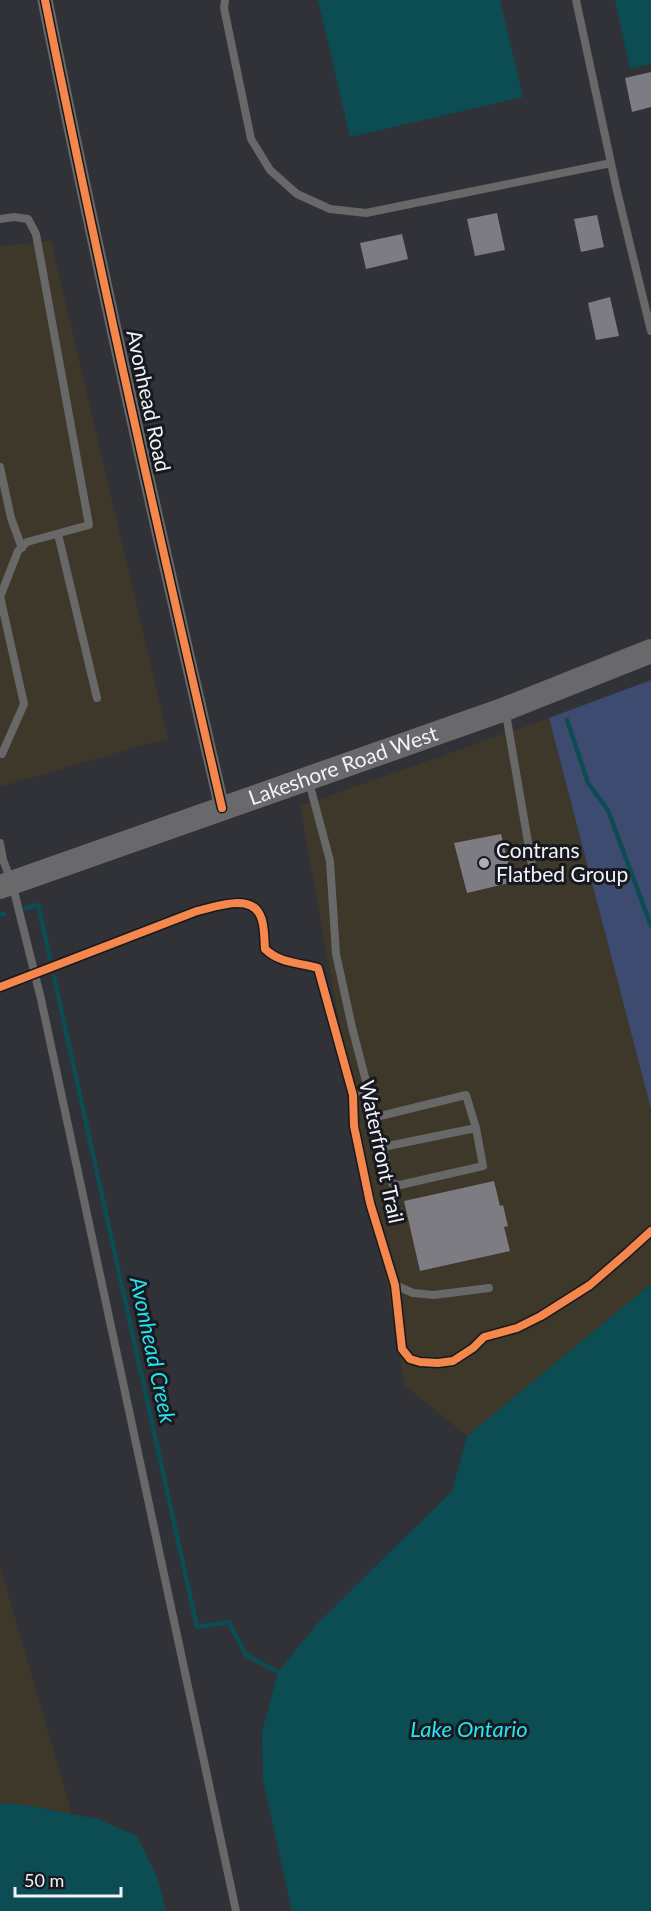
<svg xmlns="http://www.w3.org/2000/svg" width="651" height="1911" font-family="Lato,sans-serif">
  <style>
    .industrial { fill: #3d3829 }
    .green { fill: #3e4b70 }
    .water { fill: #0b4d52 }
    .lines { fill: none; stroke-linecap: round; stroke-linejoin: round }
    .stream { stroke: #0b4d52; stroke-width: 4.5 }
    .building { fill: #7d7c82 }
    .service { stroke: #686868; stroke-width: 8 }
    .minor { stroke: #686868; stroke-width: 15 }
    .primary { stroke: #69696b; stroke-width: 24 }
    .cycleway-casing { stroke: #17191e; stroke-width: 11 }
    .cycleway { stroke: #f5874c; stroke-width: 8 }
    .poi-dot { fill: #adafb6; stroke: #17191e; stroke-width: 2 }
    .labels { text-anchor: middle; stroke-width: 6; stroke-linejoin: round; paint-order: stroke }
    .street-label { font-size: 21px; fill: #f0f3fa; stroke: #17191e }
    .poi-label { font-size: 21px; fill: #f0f3fa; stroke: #17191e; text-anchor: start }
    .water-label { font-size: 22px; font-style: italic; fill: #25e4f1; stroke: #17191e }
  </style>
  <rect width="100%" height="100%" fill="#303238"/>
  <path class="industrial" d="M51,241L168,738L0,787V246Z
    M549,718L651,1109V1284L467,1436L405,1386L300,806Z
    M0,1566L72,1814L25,1805L0,1803Z"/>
  <path class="green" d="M651,680V1109L549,718Z"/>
  <path class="water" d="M318,0H500L523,97L350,137Z
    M615,0H651V64L630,69Z
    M651,1284V1911H292L263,1780L262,1732L278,1672L316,1625L452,1491L467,1436Z
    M0,1803L25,1805L98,1819L137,1836L157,1877L166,1911H0Z"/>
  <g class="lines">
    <path class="stream" d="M567,720L588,783L608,810L651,926
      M26,908L38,905L50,958
      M0,915L4,914
      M54,977L197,1627L229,1622L246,1655L278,1672"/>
  </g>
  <path class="building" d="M651,72V107L632,112L625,78Z
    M497,213L505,250L475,256L467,219Z
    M597,215L604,247L581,252L574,219Z
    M402,234L408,259L366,269L360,243Z
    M610,297L619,336L596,340L588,303Z
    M501,834L513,882L467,893L454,843Z
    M494,1181L500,1206L503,1205L508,1226L504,1227L510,1251L420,1271L404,1201Z"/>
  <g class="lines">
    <path class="service" d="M225,0L224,8L251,139L270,170L297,194L330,209L366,213L611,163
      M576,0L617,191L651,331
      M0,219L14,217L28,219L36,234L89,525L27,542L18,551L0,597
      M0,467L11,518L22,548
      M58,534L97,698
      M0,596L24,704L2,754
      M506,714L534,877
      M309,782L330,861L336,954L352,1027L383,1147L389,1179L393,1184L400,1185L483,1166L476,1128
      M0,843L3,860L12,883L41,999L236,1911
      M369,1091L353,1095C355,1161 376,1223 395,1285L413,1293L434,1295L489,1288
      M376,1117L466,1095L476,1128L383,1147"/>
    <path class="minor" d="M45,0C99,270 160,539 222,808"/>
    <path class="primary" id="s1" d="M0,887L505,709L651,651"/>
    <g class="cycleway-casing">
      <path id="cycleway" d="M45,0C99,270 160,539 222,808
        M0,987L197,911C215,907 250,893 260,915C265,924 264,938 265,949C281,964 298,962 318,968L353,1095L354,1126L370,1203L395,1285L402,1349L410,1359L420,1362L438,1363L453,1361L473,1348L484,1337L517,1328L541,1316L590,1285L628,1252L651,1231"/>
    </g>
    <use href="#cycleway" class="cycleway"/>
  </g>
  <circle class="poi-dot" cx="484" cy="863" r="6"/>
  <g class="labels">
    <g class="street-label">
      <text transform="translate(148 401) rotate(78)" y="7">Avonhead Road</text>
      <text dy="7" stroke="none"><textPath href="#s1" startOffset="364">Lakeshore Road West</textPath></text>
      <text transform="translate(381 1152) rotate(78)" y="7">Waterfront Trail</text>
    </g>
    <g class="poi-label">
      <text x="496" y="858">Contrans<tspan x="496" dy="24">Flatbed Group</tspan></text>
    </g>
    <g class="water-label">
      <text transform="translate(153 1350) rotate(78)" y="8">Avonhead Creek</text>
      <text x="469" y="1737">Lake Ontario</text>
    </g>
  </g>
  <path d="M15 1887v9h106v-9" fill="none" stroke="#f0f3fa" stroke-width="3"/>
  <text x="24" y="1887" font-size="18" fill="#f0f3fa" stroke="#17191e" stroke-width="4.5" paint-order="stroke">50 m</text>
</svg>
